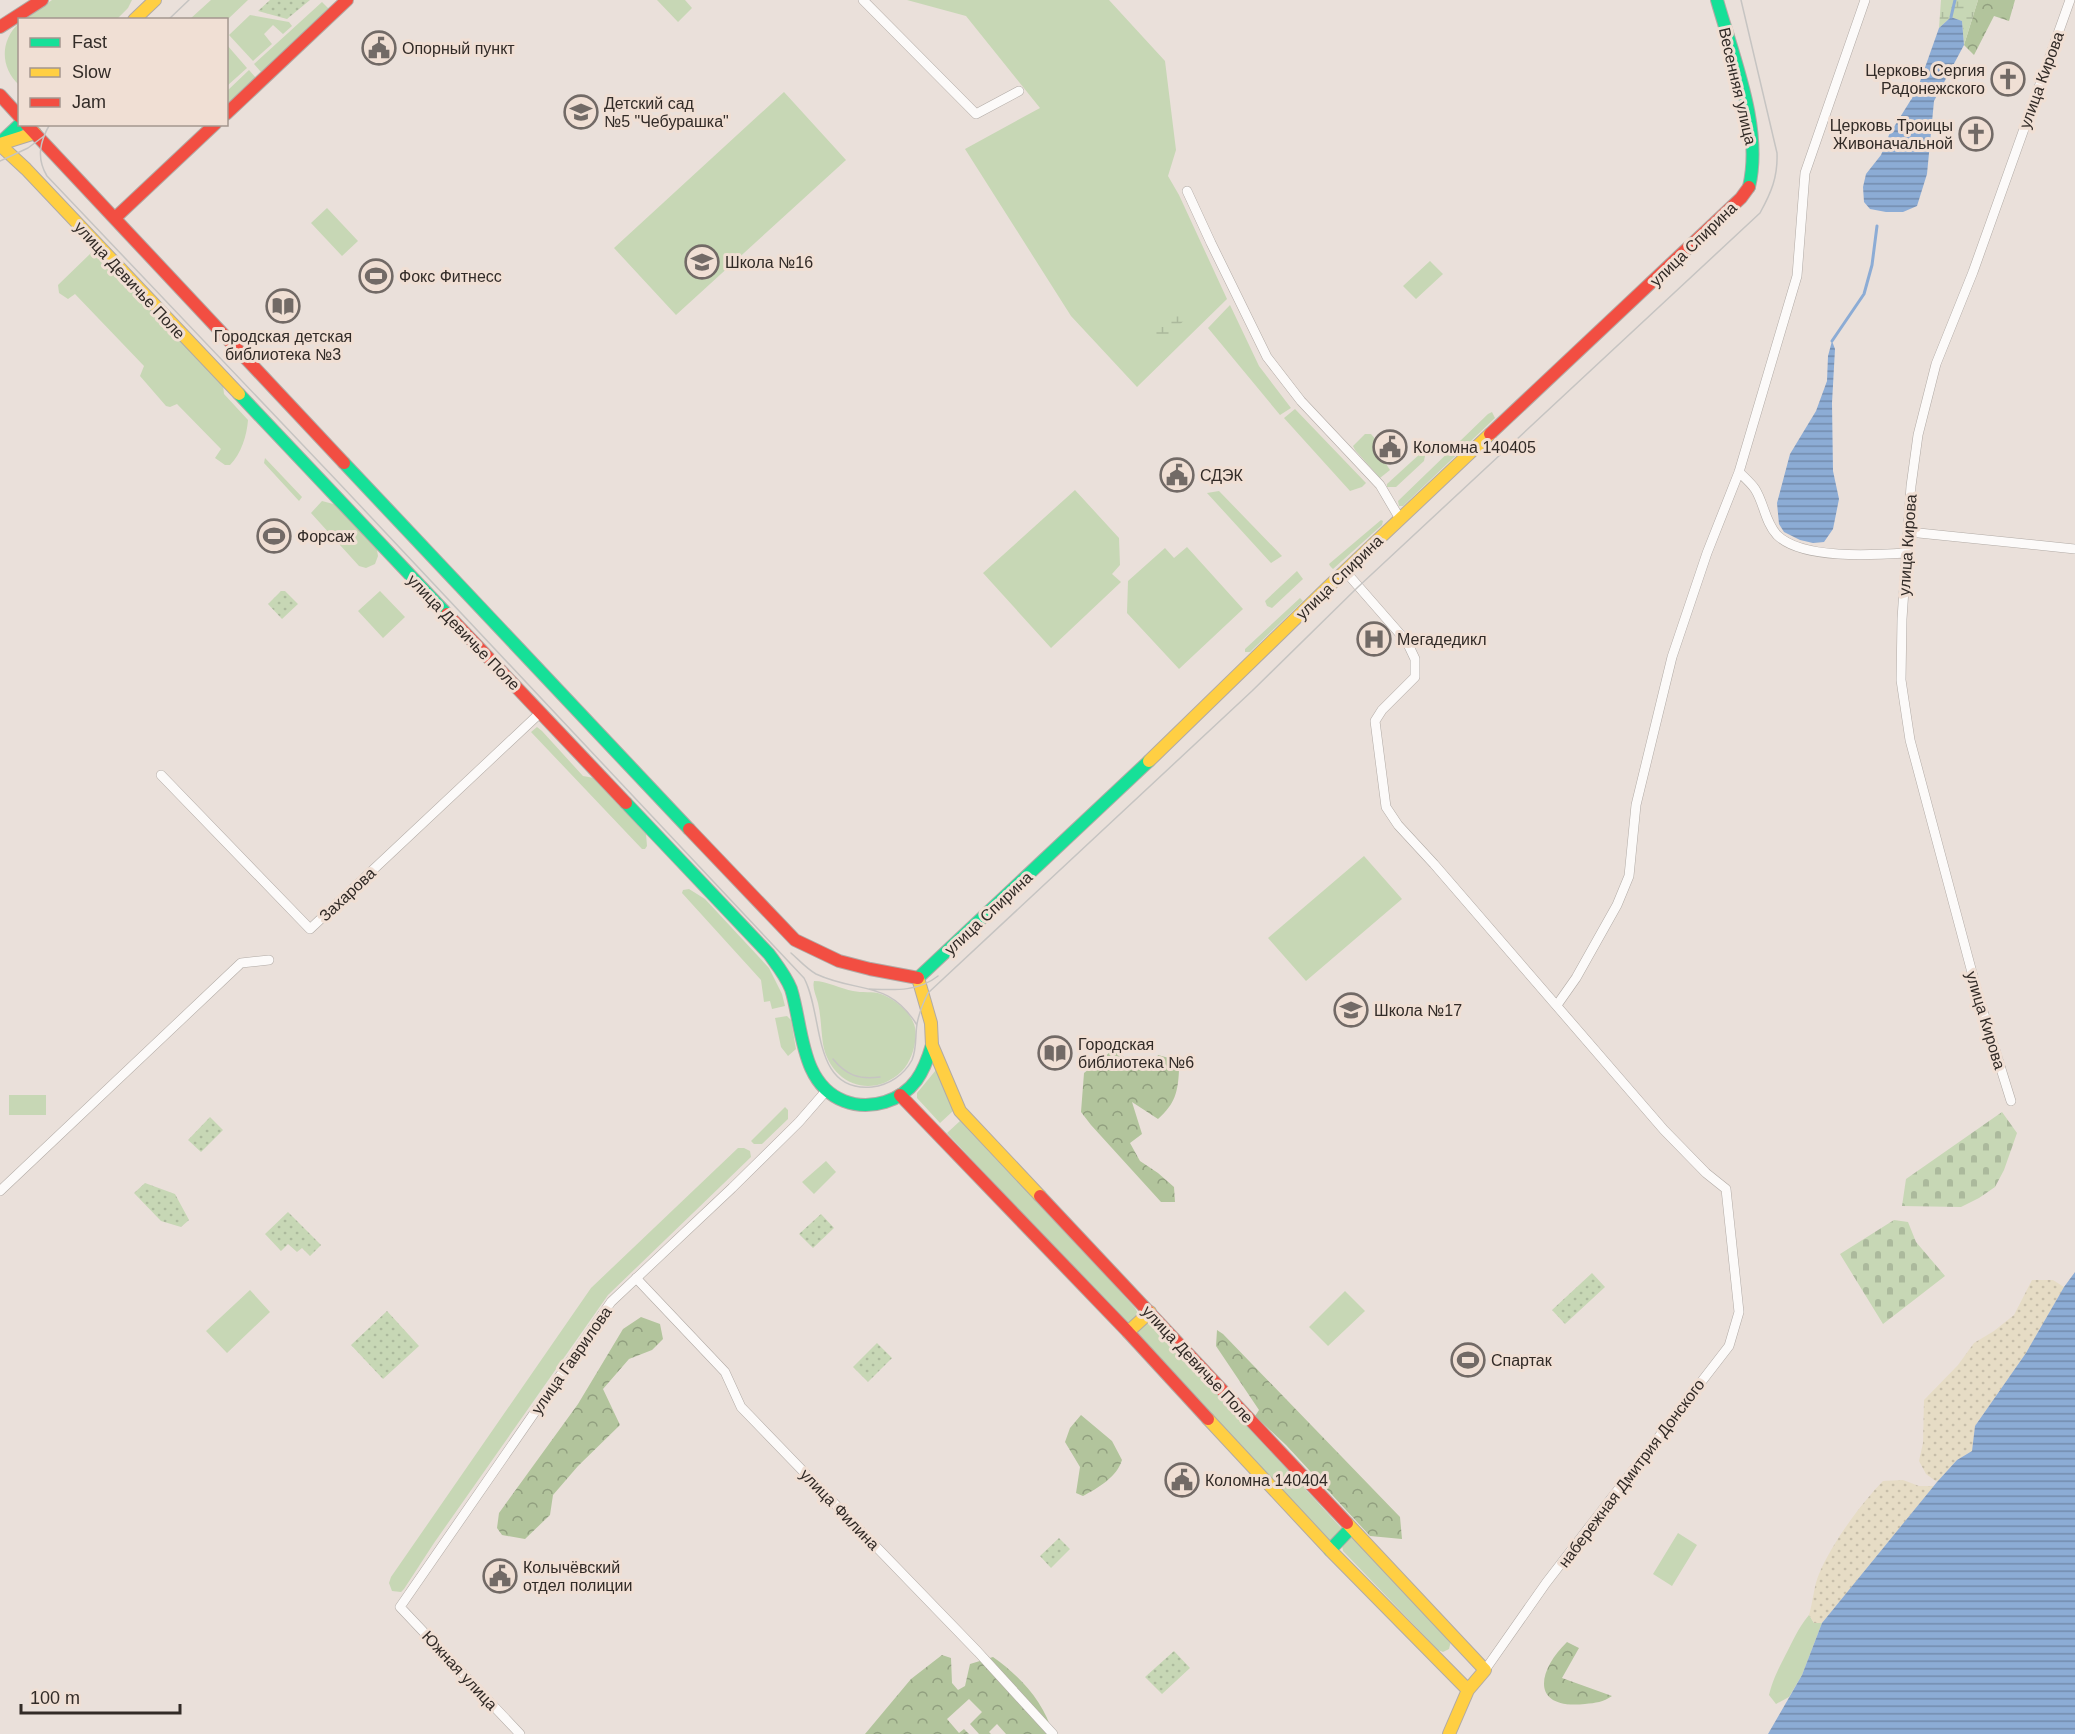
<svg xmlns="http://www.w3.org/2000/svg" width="2075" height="1734" font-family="Arial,sans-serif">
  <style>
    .grass { fill: #c7d7b5 }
    .forest { fill: url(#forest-crowns) }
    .wetland { fill: url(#wetland-marsh) }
    .sand { fill: url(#sand-dots) }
    .cemetery { fill: url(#cemetery-stones) }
    .park { fill: url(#park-dots) }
    .water { fill: url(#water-rules) }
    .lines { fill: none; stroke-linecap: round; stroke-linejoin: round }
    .stream { stroke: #8cacd5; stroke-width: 3 }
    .street-casing { stroke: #b1aaa5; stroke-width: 10 }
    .fast-casing { stroke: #b1aaa5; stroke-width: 14 }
    .slow-casing { stroke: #b1aaa5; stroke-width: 14 }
    .jam-casing { stroke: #b1aaa5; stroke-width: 14 }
    .street { stroke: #fcfaf9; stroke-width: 9 }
    .fast { stroke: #16e098; stroke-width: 12 }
    .slow { stroke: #ffcf43; stroke-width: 12 }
    .jam { stroke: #f24e42; stroke-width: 12 }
    .tram { stroke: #c6c4c2; stroke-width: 1.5 }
    .labels { text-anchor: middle; stroke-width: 6; stroke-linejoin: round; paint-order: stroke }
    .poi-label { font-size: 16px; fill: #322b27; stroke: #f0dfd4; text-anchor: start }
    .street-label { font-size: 16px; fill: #322b27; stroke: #f0dfd4 }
  </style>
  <defs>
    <pattern id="forest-crowns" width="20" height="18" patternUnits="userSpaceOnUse" patternTransform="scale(1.5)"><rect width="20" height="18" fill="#b2c49c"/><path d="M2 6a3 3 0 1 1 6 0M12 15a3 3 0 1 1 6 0" fill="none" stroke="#919f7f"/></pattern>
    <pattern id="wetland-marsh" width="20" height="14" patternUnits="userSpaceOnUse" patternTransform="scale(1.5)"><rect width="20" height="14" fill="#c7d7b5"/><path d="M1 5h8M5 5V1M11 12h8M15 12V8" fill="none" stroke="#abb99c"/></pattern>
    <pattern id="sand-dots" width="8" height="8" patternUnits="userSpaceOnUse" patternTransform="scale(1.5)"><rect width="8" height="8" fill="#e6dcc5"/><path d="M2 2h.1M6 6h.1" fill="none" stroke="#c6bda9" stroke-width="1.8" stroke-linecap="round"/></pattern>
    <pattern id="cemetery-stones" width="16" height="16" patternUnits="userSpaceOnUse" patternTransform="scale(1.5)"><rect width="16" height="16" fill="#c7d7b5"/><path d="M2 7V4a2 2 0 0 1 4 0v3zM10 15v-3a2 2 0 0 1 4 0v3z" fill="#abb99c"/></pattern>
    <pattern id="park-dots" width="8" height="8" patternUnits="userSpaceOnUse" patternTransform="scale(1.5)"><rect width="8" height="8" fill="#c7d7b5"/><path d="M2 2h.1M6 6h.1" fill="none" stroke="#abb99c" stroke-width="1.8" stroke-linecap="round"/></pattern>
    <pattern id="water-rules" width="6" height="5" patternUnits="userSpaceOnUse" patternTransform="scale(1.5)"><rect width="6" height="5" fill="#8cacd5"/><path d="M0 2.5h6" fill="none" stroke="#738cad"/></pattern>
  </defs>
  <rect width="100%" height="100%" fill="#eae0da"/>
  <path class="grass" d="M52,0H132L128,8L117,19L24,20Z
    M211,0H248L227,20L217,18L190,19Z
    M657,0H685L692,8L678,22Z
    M907,0H1109L1165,61L1176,150L1168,176L1179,195L1227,299L1137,387L1071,316L965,149L1040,108L966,16Z
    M322,2L329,9L261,72L254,64Z
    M250,15L289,22L292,26L283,34L273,25L264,34L272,44L253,61L229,35Z
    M19,23V85C0,67 0,41 19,23Z
    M227,45L247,68L227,86H226Z
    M249,70L256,78L227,105V91Z
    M784,92L846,160L676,315L614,248Z
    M327,208L358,241L342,256L311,223Z
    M92,252L103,258L223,385L224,394L248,420C247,435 241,454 230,465H225L215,458L221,449L177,404L170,407L166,406L140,376L144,366L75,294L68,299L59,293L58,285Z
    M1430,261L1443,274L1416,299L1403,286Z
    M1230,305L1259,366L1291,408L1280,415L1208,328Z
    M1295,409L1366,483L1362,487L1350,491L1284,418Z
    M1492,412L1495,418L1403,506H1399L1398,501L1488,414Z
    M1365,434H1371L1383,448L1379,453L1390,470L1380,478L1355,450L1353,446Z
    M1422,452L1425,456L1424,461L1396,487H1387V484Z
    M265,458L302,497L299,501L264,463Z
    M1075,490L1119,538L1120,565L1112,574L1121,582L1051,648L983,573Z
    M1219,491L1282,556L1271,563L1207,493Z
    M322,501L337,505L376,544L378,556L375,564L366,568L359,566L311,513Z
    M1381,520L1383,521L1382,525L1333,569L1330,566L1329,564Z
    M1187,547L1243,609L1179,669L1127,613L1128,581L1165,548L1174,558Z
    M1297,571L1303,579L1272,608L1267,606L1265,601Z
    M380,591L405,617L383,638L358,611Z
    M1300,598L1303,601L1250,652H1245V649Z
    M537,727L542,731L583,776L594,778L646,834L647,846L645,849H642L531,732Z
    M1364,856L1402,899L1306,981L1268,938Z
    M689,889L705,899L769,968L782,994L785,1006L772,1009L770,1001L764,1002L761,980L682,893L683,890Z
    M814,981C827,981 841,989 853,991C862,993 872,991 881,994C894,999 909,1010 914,1024C919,1038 912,1061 902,1071C871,1101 830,1083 823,1044C821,1030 821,1016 818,1003C816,995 812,988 814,981Z
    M787,1016L791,1020L796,1049L788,1056L781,1047L775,1018Z
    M936,1070L953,1111L940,1123L917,1098V1093Z
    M9,1095H46V1115H9Z
    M785,1107L788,1110V1119L762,1144H754L751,1141Z
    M960,1121L1101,1270L1135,1308L1140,1317L1128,1325L1124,1322L947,1133Z
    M738,1148H744L750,1151L751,1157L608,1295L434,1543L404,1589L401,1592L392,1591L389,1583L391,1577L591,1288Z
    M826,1161L836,1172L814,1194L802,1182Z
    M250,1290L270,1312L227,1353L206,1331Z
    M1345,1291L1365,1311L1328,1346L1309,1327Z
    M1145,1322L1153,1325L1344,1531L1331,1542L1138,1335L1137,1329Z
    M1678,1533L1697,1545L1672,1586L1653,1574Z
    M1350,1537L1355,1538L1451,1641L1449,1649L1443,1652L1438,1650L1343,1551L1342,1545Z
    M1809,1615L1814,1623H1822L1802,1675L1789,1697L1776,1704L1769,1695C1773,1679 1778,1670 1785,1656C1794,1639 1797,1630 1809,1615Z"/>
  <path class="forest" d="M1978,0H2015L2009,21L1994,16L1974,55L1964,45Z
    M1114,1049L1142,1071L1153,1066L1158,1055L1169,1058L1179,1070C1178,1092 1175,1104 1158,1119L1132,1102L1142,1134L1130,1143L1140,1161L1158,1173L1174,1187L1175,1202H1161L1091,1125L1081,1112L1084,1073Z
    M641,1317L660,1324L663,1339L652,1350L629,1359L603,1389L620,1425L578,1466L553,1495L550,1515L525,1539L502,1535L497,1528L499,1513L578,1404L623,1329Z
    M1217,1330L1223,1334L1400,1517L1402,1539L1370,1536L1286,1445L1255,1416L1259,1410L1216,1346Z
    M1081,1415L1112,1441L1122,1460C1117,1477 1098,1488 1083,1496L1076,1493L1080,1467L1065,1442L1070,1428Z
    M1567,1642L1579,1648L1562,1678L1612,1696C1603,1702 1596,1703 1585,1704C1530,1710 1537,1671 1567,1642Z
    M942,1655L951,1658L952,1683L958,1690L965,1686L970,1664L993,1657C1020,1676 1044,1702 1053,1734H1006L997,1724L989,1732L991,1734H979L970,1724L982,1712L969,1699L947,1719L959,1733L964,1729L969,1734H865L911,1679Z"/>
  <path class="wetland" d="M1941,0H1978L1964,45L1962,21L1951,17L1939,28Z
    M1182,308L1186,319L1164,338L1148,333Z"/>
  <path class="sand" d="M2032,1280H2053L2064,1287L2026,1353L1975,1426L1972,1451L1957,1460L1937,1482L1926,1474L1919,1461L1923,1443L1924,1400L1958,1365L1974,1343L1994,1331L2014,1315Z
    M1903,1480L1919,1486H1934L1822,1623H1814L1809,1615C1813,1602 1814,1585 1819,1574C1832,1543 1860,1505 1883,1481Z"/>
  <path class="cemetery" d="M2002,1112L2017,1133L2004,1170L1995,1187L1979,1198L1961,1207L1902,1206L1906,1179Z
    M1894,1220L1908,1222L1916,1242L1945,1276L1883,1324L1840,1254Z"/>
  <path class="park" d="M270,0H310L287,19L258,11Z
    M281,591H285L298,604L282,619L268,604Z
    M210,1117L223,1130L201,1152L188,1140Z
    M145,1183L175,1194L189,1220L181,1227L161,1221L134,1193Z
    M288,1212L321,1245L310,1256L302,1248L297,1252L288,1244L281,1251L265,1234Z
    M821,1214L834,1228L813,1248L799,1234Z
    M1592,1273L1605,1287L1565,1324L1552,1310Z
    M387,1311L419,1346L383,1379L351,1345Z
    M877,1343L892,1358L868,1382L853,1367Z
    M1059,1538L1070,1549L1051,1568L1040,1556Z
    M1174,1651L1190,1668L1162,1694L1145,1677Z"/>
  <path class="water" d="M1951,17L1962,21L1964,45L1934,101L1927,174L1917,206L1903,212H1886L1870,209L1864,202L1863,187L1866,174L1881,155L1889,135L1917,90L1939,28Z
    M1832,341L1835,349L1832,403L1833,471L1839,499L1833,529L1824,542L1813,543L1800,540L1784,532L1779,524L1777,503L1790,454L1816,411L1827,381L1828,356Z
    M2075,1272V1734H1768L1802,1675L1822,1623L1937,1482L1957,1460L1972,1451L1975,1426L2026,1353L2064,1287Z"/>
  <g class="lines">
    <path class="stream" d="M1951,17L1955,0
      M1832,341L1864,294L1872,265L1877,226"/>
    <g class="street-casing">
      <path id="street" d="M863,0L976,114L1019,91
        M1187,191L1211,243L1267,357L1301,401L1380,485L1400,519
        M1739,472C1744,477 1751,483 1755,489C1764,503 1765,522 1777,535C1802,560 1875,555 1907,553
        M1909,532L2075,549
        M1345,571L1407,642L1415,659V677L1382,710L1375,721L1386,807L1398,825L1434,864L1664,1130L1706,1173L1726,1189L1739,1312L1729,1346L1546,1583L1485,1670
        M161,775L310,929L540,713
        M1557,1005L1576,978L1617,905L1629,876L1636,805L1672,657L1707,553L1739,472L1797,276L1805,173L1865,0
        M2011,1101L1978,995L1910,740L1901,680L1902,619L1911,486L1918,435L1936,364L1973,272L2070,0
        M0,1191L241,963L269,960
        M636,1278L725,1372L741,1407L978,1652L1053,1734
        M520,1734L400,1607L611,1302L732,1188L799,1122L826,1091"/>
    </g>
    <g class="fast-casing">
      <path id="fast" d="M1717,0C1733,57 1763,128 1749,187
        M1,142L20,124
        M239,394L447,614
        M344,463L689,829
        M626,803L769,954C777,965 786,976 791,989C803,1027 800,1084 844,1101C857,1106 872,1106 885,1102C914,1093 924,1072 932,1045
        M918,978L1149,761
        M1330,1550L1351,1528"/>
    </g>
    <g class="slow-casing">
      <path id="slow" d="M134,20L155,0
        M0,144L35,133
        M0,145L26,169L239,394
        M1149,761L1327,588L1490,434
        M918,978L931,1023L932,1045L960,1111L1040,1196
        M1128,1332L1150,1312
        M1208,1419L1330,1550L1468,1690
        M1347,1523L1485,1670L1468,1690L1449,1734"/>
    </g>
    <g class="jam-casing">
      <path id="jam" d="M0,27L42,0
        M0,95L20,117
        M226,114L347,0
        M26,124L344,463
        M115,218L215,124
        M1490,434L1741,198L1749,187
        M447,614L626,803
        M689,829L795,940L839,961L870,969L918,978
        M900,1095L1128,1332L1208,1419
        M1040,1196L1347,1523"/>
    </g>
    <use href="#street" class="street"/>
    <use href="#fast" class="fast"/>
    <use href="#slow" class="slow"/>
    <use href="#jam" class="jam"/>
    <path class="tram" d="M168,20L189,0
      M50,124C40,141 36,158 47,176L338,482L804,978C824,1015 811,1093 872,1087C889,1085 904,1075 912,1060C917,1048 915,1036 917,1024C919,1013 923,1003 928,993L1252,691L1358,587L1760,213C1771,193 1778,177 1777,153L1741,0
      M0,161L28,148L44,136
      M791,953C799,960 807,969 816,974C859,994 888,979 917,1025
      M869,989C894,990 918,992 938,976
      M833,1059C846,1075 859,1080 880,1077"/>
  </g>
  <defs>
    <g id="civic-ring" transform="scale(1.725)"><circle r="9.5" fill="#f0dfd4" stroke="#726a66" stroke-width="1.5"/><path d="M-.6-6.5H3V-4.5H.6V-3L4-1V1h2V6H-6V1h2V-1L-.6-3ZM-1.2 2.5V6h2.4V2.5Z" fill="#726a66"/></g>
    <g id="church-ring" transform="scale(1.725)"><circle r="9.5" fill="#f0dfd4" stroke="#726a66" stroke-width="1.5"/><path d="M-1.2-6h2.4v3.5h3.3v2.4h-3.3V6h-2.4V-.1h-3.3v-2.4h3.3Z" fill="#726a66"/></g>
    <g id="school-ring" transform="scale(1.725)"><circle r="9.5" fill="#f0dfd4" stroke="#726a66" stroke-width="1.5"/><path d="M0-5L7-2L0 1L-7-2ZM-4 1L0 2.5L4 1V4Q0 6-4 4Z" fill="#726a66"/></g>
    <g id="stadium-ring" transform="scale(1.725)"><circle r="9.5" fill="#f0dfd4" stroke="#726a66" stroke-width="1.5"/><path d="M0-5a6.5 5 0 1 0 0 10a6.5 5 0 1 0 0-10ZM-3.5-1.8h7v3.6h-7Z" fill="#726a66"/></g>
    <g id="library-ring" transform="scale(1.725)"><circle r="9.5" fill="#f0dfd4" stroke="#726a66" stroke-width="1.5"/><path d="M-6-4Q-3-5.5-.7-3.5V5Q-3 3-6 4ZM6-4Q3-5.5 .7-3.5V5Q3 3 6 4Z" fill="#726a66"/></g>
    <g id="hospital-ring" transform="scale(1.725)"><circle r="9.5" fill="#f0dfd4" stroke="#726a66" stroke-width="1.5"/><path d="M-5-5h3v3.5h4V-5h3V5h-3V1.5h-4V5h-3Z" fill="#726a66"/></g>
  </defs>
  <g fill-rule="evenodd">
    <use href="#civic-ring" x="379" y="48"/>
    <use href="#church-ring" x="2008" y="79"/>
    <use href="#school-ring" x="581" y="112"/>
    <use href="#church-ring" x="1976" y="134"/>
    <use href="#school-ring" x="702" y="262"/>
    <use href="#stadium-ring" x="376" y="276"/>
    <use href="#library-ring" x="283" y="306"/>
    <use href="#civic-ring" x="1390" y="447"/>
    <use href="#civic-ring" x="1177" y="475"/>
    <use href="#stadium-ring" x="274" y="536"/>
    <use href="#hospital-ring" x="1374" y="639"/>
    <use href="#school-ring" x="1351" y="1010"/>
    <use href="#library-ring" x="1055" y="1053"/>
    <use href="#stadium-ring" x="1468" y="1360"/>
    <use href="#civic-ring" x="1182" y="1480"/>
    <use href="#civic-ring" x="500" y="1576"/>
  </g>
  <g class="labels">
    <g class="poi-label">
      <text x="402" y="54">Опорный пункт</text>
      <text x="1985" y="76" text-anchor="end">Церковь Сергия<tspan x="1985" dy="18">Радонежского</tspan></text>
      <text x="604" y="109">Детский сад<tspan x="604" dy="18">№5 "Чебурашка"</tspan></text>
      <text x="1953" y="131" text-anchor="end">Церковь Троицы<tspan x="1953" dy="18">Живоначальной</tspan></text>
      <text x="725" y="268">Школа №16</text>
      <text x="399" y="282">Фокс Фитнесс</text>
      <text x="283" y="342" text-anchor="middle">Городская детская<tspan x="283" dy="18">библиотека №3</tspan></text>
      <text x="1413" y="453">Коломна 140405</text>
      <text x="1200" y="481">СДЭК</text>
      <text x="297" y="542">Форсаж</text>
      <text x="1397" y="645">Мегадедикл</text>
      <text x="1374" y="1016">Школа №17</text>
      <text x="1078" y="1050">Городская<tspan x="1078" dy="18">библиотека №6</tspan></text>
      <text x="1491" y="1366">Спартак</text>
      <text x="1205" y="1486">Коломна 140404</text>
      <text x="523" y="1573">Колычёвский<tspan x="523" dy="18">отдел полиции</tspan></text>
    </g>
    <g class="street-label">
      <text transform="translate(2041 80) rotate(-70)" y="6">улица Кирова</text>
      <text transform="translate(1738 86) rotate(77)" y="6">Весенняя улица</text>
      <text transform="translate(1693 244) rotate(-44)" y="6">улица Спирина</text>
      <text transform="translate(130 280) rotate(47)" y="6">улица Девичье Поле</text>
      <text transform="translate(1907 545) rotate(-86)" y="6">улица Кирова</text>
      <text transform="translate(1339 577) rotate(-44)" y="6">улица Спирина</text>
      <text transform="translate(464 632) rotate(46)" y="6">улица Девичье Поле</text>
      <text transform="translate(347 894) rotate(-43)" y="6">Захарова</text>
      <text transform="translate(988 913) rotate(-43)" y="6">улица Спирина</text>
      <text transform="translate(1986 1020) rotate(73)" y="6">улица Кирова</text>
      <text transform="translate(571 1360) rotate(-55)" y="6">улица Гаврилова</text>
      <text transform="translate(1198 1364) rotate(47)" y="6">улица Девичье Поле</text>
      <text transform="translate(1631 1473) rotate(-53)" y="6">набережная Дмитрия Донского</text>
      <text transform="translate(840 1509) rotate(46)" y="6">улица Филина</text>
      <text transform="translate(460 1670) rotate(47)" y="6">Южная улица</text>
    </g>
  </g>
  <rect x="18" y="18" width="210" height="108" fill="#f0dfd4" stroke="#a4978f" stroke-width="1.5"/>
  <rect x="30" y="38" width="30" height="9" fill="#16e098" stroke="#a4978f" stroke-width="1.5"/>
  <text x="72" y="48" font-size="18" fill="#322b27">Fast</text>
  <rect x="30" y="68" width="30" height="9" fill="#ffcf43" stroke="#a4978f" stroke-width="1.5"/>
  <text x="72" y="78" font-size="18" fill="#322b27">Slow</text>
  <rect x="30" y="98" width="30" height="9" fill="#f24e42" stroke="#a4978f" stroke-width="1.5"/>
  <text x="72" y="108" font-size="18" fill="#322b27">Jam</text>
  <path d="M21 1704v9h159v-9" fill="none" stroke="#322b27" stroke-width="3"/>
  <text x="30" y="1704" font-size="18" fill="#322b27" stroke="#f0dfd4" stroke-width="4.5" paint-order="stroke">100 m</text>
</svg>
